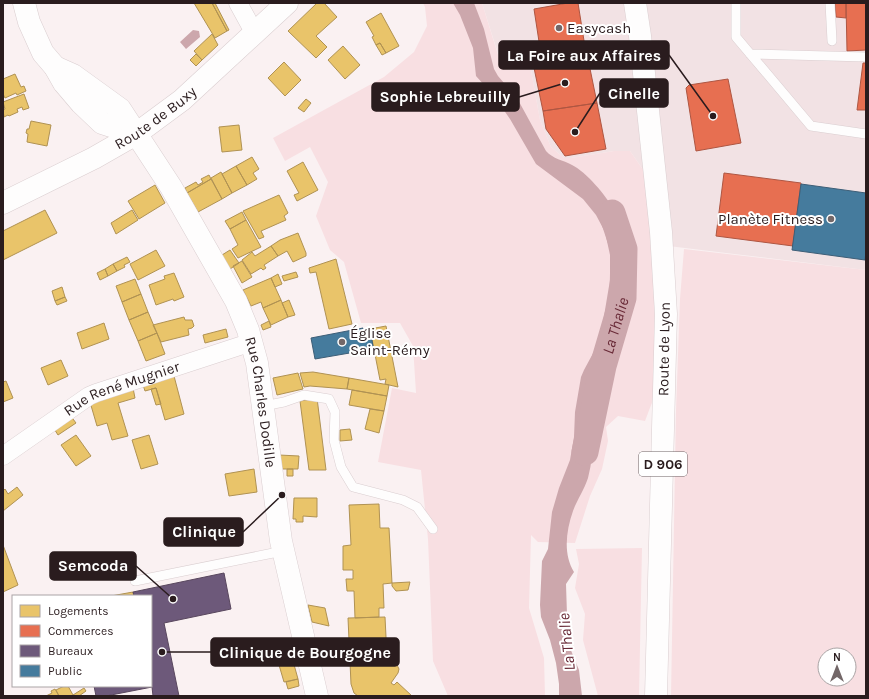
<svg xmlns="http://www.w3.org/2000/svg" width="869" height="699" font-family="Karla,sans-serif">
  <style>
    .built { fill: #f2e2e4 }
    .green { fill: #f8dfe2; fill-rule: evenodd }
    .water { fill: #cca7ac }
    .homes { fill: #e9c46a; stroke: #b09253 }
    .shops { fill: #e76f51; stroke: #ae5642 }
    .offices { fill: #6d597a; stroke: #59475e }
    .public { fill: #457b9d; stroke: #3d5e77 }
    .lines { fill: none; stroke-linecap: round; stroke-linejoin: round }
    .river { stroke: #cca7ac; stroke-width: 27 }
    .service-casing { stroke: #daced0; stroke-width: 10 }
    .minor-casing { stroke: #daced0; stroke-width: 19 }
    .secondary-casing { stroke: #daced0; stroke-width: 23 }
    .primary-casing { stroke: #daced0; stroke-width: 23 }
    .service { stroke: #fefdfd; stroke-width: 9 }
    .minor { stroke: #fefdfd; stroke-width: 18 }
    .secondary { stroke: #fefdfd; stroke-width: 22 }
    .primary { stroke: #fefdfd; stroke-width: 22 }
    .poi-dot { fill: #736768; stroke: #fff; stroke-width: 1.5 }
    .labels { text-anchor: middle; stroke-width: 4; stroke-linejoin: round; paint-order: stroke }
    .shield { fill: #fff; stroke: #6a6062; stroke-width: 1 }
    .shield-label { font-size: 14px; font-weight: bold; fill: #2a1c1e }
    .poi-label { font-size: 15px; fill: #2a1c1e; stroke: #fff; text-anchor: start }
    .street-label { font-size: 15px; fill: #2a1c1e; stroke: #fff }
    .water-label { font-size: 16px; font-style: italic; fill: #682936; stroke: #fff }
    .leader { fill: none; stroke: #2a1c1e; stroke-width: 1.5 }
    .callout-dot { fill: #2a1c1e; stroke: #fff; stroke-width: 1.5 }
    .callout { fill: #2a1c1e; stroke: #2a1c1e; stroke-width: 1.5 }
    .callout-label { font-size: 16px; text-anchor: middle; font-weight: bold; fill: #fff }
  </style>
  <rect width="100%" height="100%" fill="#faf1f2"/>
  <path class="built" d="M482,3H866V270L652,244L646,174L630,151H614L571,158H564L551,147L540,120L530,65L534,59L531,54L499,57Z"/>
  <path class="green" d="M423,3H482L499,58L531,54L534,59L530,65L540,120L551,147L564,158H571L614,151H630L646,174L654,271L656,392L645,421L618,416L606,427L608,441L602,469L590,496L575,543L538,542L531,535L529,608L544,658L545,696H448L433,661L428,539L421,470L378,462L392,388L416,393L413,346L400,323H361L344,262L330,250L316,216L328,182L310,147L285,161L273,138L384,77L414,52L427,26L425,7Z
    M684,249L866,270V696H671L676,411L680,299ZM825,655H849V679H825Z
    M642,548L639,696H598L583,640L585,614L575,588L579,564L576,549Z"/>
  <path class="water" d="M453,3H474L484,29L494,69L498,76L517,98L546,151C553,159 563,160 572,165C586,172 606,195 613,209C631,246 625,307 613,346C609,360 601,373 598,388C591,418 596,449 588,478C584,490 577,500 573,511C566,531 563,554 574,572L566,584L567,615L570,631V648L579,670L582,696H559V684L556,663L550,640L541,617L540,605L542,561L548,549L552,512L559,488L570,460L574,437L575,412L581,377L584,370L598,344L603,322L610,280V255L605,232L596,215L583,199L536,164L510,119L494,96L476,76L473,48L460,15Z
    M193,30L199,31L200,37L186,49L180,42Z"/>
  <path class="homes" d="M194,3H212L227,31L215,38Z
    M212,3H215L229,30L227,31Z
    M317,3H324L337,17L316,36L327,47L316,58L288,31Z
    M381,13L399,46L386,53L380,43L376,45L372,37L374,36L366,22Z
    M212,34L218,45L202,60L194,51Z
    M380,43L386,53L382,55L376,45Z
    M343,46L360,65L345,79L328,60Z
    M196,54L202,60L196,66L190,60Z
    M284,62L301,80L285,96L268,78Z
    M15,74L21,87L24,86L26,91L17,95L16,93L5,98L3,94V79Z
    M24,94L29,108L23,110L22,107L17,109L18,112L9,116L8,115L4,117L3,110L5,109L3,102Z
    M306,99L311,103L304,112L298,108Z
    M31,121L51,125L47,146L27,142L28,134L26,133L27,129H29Z
    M239,125L242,150L222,152L219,127Z
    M252,157L259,169L253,173L257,179L247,185L236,166Z
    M303,162L318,190L297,201L294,195L299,193L287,171Z
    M236,166L247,185L232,193L222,174Z
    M221,172L232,193L222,199L211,178Z
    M209,175L211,179L187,193L185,188L196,182L198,185L203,182L201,179Z
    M211,179L222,199L198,212L187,193Z
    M155,185L165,203L139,219L128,201Z
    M279,195L288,213L284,216L286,220L261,231L264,237L259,239L243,211Z
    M45,210L57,233L3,260V231Z
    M132,210L138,220L116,234L111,223Z
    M242,212L246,220L230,229L225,221Z
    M246,220L261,247L238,258L232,249L238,245L230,229Z
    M298,233L306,253V256L293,262L287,251L278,256L271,246L280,240Z
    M271,246L278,256L264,265L266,268L263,270L261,268L251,274L242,260L252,252L255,256Z
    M156,250L165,266L138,280L130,264Z
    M230,250L239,263L230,269L222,255Z
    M127,257L130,262L124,265L125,267L117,271L113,264Z
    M336,259L352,324L329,329L316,272L310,273L309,268Z
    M242,261L252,277L242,283L233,266Z
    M113,264L117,271L108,276L105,269Z
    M105,269L108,276L100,280L97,273Z
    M296,272L298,277L284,281L282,276Z
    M174,273L184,297L174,301L173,299L156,305L149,285L165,279L164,276Z
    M278,274L282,284L275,287L271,278Z
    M271,278L281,300L263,308L261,302L251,306L243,290Z
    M135,279L141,294L122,302L116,286Z
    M62,287L65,297L55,301L52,291Z
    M141,294L148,312L129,320L122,302Z
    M65,297L67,301L57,305L55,301Z
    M281,300L288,317L271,325L263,308Z
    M289,300L295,315L288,317L282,303Z
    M148,312L157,333L138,341L129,320Z
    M184,317L185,320H192L194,326L192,328L188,329L189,335L161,342L153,325Z
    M269,321L271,327L263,330L261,325Z
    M104,323L109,339L82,349L77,333Z
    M386,326L398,387L385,384L386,379L380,380L370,329Z
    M226,329L228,337L205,343L203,335Z
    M157,333L165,354L146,361L138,341Z
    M61,360L68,376L48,385L41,368Z
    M313,372L349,378L347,389L310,386L304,387L300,373Z
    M298,373L303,389L277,395L273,378Z
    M174,376L184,414L165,420L156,388L145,391L143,385Z
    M349,378L389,385L387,396L347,389Z
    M6,381L13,398L3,402V382Z
    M133,388L135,398L118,403L128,436L112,440L107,423L97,426L90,402Z
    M156,388L161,404L156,405L151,389Z
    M352,390L387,396L384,411L349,405Z
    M317,398L326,470H309L300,401Z
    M370,409L384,411L379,433L365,429Z
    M70,415L76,423L58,435L53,427Z
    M350,429L352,440L340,441V430Z
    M76,435L91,456L76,466L61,445Z
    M149,435L158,464L141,469L132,440Z
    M279,455L299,456L298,469H281Z
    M254,469L257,492L229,496L225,474Z
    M287,469H293V476H287Z
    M17,487L23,495L3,511V491L5,489L8,494Z
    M294,498H317V517L303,516V522H296V519H293Z
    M379,504L380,528H389L392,583L383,584L384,608H379V617L355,618L354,591H347L346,579H353V570H343V546L351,545L349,505Z
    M3,545L18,585L3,592Z
    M410,582L408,590L396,591L392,586V583Z
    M133,592L134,596H111Z
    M308,605L325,608L329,626L312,622Z
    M385,617L387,657L383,658V661H390L397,665L399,669L398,673L391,683L394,685L397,682L412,696H358L354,693L351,684L348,618Z
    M293,661L298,679L284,682L279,665Z
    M298,679L299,686L288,689L286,682Z
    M64,686H68L73,695L84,688L86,691L79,696H59L56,690Z
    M55,689L59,696H46L52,693L51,691Z"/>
  <path class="shops" d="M568,3H578L585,47L563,51L564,57L542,61L534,9Z
    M835,3H846V18L836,17Z
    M846,3H866V50L847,51Z
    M587,54L597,103L543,111L533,63Z
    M863,63H866V110H857Z
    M728,79L741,143L696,151L686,88L689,85Z
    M597,103L606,149L565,156L546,129L543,111Z
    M724,173L801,183L793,246L716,236Z"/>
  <path class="offices" d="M224,573L231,609L164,623L179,696H153L152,687L106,696H96L94,686H151V596H134L133,592Z"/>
  <path class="public" d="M801,184L866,193V252L865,260L792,250Z
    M363,328V331L370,329L373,346L366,347L367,350L315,359L311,338Z"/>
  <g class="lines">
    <path class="river" id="s1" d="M585,452L603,366L623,298L624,249L612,213"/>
    <g class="service-casing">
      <path id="service" d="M736,3V37L811,126L866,134
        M830,3L832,41
        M750,54L866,57
        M263,406L284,402L304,395L329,399L335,412L334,440L341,467L353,487L403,500L417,507L433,529
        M135,581L283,551"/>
    </g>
    <g class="minor-casing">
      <g id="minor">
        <path d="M238,3L255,34"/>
        <path id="s2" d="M3,456L89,396L96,393L252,342"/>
      </g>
    </g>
    <g class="secondary-casing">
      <g id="secondary">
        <path d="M24,3L29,22L43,53L55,67L64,83L81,103L102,123L136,134"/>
        <path id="s3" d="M55,67L73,75L120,109L171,187L236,301L248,330L257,363L281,541L317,696"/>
        <path id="s4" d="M3,203L94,158L136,134L182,100L287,3"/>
      </g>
    </g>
    <g class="primary-casing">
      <path id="primary" d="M635,3L640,36L661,232L666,314L656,696"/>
    </g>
    <use href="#service" class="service"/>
    <use href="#minor" class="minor"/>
    <use href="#secondary" class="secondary"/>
    <use href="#primary" class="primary"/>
  </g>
  <g class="poi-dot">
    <circle cx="559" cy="28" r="4"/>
    <circle cx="831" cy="219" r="4"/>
    <circle cx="342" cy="342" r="4"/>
  </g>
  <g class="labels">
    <rect class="shield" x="639" y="452" width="48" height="24" rx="3"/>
    <g class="shield-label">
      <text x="663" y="469">D 906</text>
    </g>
    <g class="poi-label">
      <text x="567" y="33">Easycash</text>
      <text x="823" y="224" text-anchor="end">Planète Fitness</text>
      <text x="350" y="338">Église<tspan x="350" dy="17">Saint-Rémy</tspan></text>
    </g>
    <g class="street-label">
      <text dy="5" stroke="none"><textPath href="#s4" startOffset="175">Route de Buxy</textPath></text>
      <text transform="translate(664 349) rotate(-89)" y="5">Route de Lyon</text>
      <text dy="5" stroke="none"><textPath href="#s2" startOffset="138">Rue René Mugnier</textPath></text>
      <text dy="5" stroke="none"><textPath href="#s3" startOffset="407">Rue Charles Dodille</textPath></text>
    </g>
    <g class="water-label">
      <text dy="6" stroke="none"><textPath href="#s1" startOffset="130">La Thalie</textPath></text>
      <text transform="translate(566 642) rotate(-96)" y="6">La Thalie</text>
    </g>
  </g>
  <path class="leader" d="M713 116L669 55M575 132L600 93M565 83L519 97M282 495L243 532M173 599L136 566M162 652L211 652"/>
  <g class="callout-dot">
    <circle cx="713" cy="116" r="4"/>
    <circle cx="575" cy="132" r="4"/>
    <circle cx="565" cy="83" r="4"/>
    <circle cx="282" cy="495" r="4"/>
    <circle cx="173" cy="599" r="4"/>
    <circle cx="162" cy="652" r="4"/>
  </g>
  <g class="callout">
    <rect x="499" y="41" width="170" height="28" rx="4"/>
    <rect x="600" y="79" width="68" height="28" rx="4"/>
    <rect x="372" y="83" width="147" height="28" rx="4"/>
    <rect x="164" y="518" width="79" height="28" rx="4"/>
    <rect x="50" y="552" width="86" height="28" rx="4"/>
    <rect x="211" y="638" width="188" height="28" rx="4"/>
  </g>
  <g class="callout-label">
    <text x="584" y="61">La Foire aux Affaires</text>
    <text x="634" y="99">Cinelle</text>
    <text x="445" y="102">Sophie Lebreuilly</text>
    <text x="204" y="537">Clinique</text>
    <text x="93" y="571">Semcoda</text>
    <text x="305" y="658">Clinique de Bourgogne</text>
  </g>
  <rect width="869" height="699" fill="none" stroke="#2a1c1e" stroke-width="8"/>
  <rect x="12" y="595" width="140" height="92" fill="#ffffff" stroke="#aaa4a5"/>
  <rect x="20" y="605" width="20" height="12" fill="#e9c46a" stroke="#aaa4a5"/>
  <text x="48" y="615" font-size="12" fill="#2a1c1e">Logements</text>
  <rect x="20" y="625" width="20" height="12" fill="#e76f51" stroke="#aaa4a5"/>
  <text x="48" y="635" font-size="12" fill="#2a1c1e">Commerces</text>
  <rect x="20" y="645" width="20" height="12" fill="#6d597a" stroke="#aaa4a5"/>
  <text x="48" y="655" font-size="12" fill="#2a1c1e">Bureaux</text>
  <rect x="20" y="665" width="20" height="12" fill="#457b9d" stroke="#aaa4a5"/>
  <text x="48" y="675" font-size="12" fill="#2a1c1e">Public</text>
  <g transform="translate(837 667)"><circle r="19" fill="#ffffff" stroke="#aaa4a5"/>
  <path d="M0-3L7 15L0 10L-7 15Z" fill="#736768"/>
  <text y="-6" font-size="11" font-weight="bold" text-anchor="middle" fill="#2a1c1e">N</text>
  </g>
</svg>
